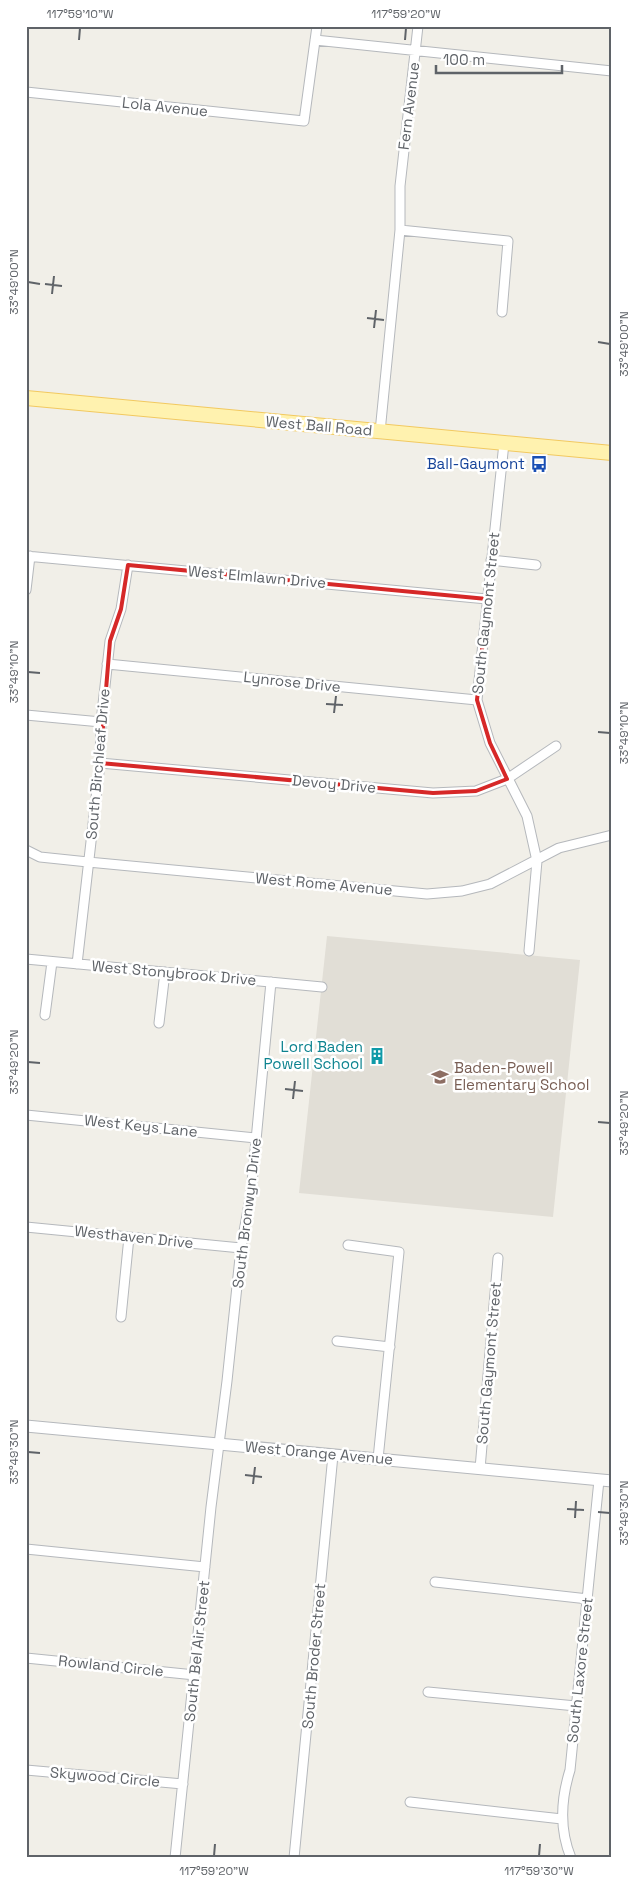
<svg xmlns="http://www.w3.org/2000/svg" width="638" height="1884" font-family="'Space Grotesk',sans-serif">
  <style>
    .education { fill: #e1ded6 }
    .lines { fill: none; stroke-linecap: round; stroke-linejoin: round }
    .minor-casing { stroke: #b5b8bc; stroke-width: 11 }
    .tertiary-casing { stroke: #b5b8bc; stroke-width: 13 }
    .primary-casing { stroke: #f2c960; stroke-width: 16 }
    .minor { stroke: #fff; stroke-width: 9 }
    .tertiary { stroke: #fff; stroke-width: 11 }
    .primary { stroke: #fff2af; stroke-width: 14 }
    .marked { fill: none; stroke: #d62828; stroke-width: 4; stroke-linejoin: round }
    .ticks { fill: none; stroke: #5f6368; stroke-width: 2 }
    .labels { text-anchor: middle; stroke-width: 5; stroke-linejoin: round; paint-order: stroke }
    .street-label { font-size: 15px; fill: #5f6368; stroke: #fff }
    .transit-label { font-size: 15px; fill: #164399; stroke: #fff; text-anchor: end }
    .culture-label { font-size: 15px; fill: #0d838f; stroke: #fff; text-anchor: end }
    .education-label { font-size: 15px; fill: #785e54; stroke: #fff; text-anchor: start }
    .neatline { fill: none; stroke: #5f6368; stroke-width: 2 }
    .ticks-label { font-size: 12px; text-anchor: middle; fill: #5f6368 }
  </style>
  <rect width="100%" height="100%" fill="#f1efe8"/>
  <path class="education" d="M327,936L580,960L553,1217L299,1193Z"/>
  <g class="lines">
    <g class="minor-casing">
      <path id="minor" d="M315,40L612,71
        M26,92L304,121L317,26
        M400,230L508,241L502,312
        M380,432L400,230V186L418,26
        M504,443L477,700L490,743L527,816L537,861L529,951
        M26,556L487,599
        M491,560L536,565
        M26,590L30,556
        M107,664L477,700
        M26,715L101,722
        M100,763L433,793L476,791L507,779L556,746
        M26,850L40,857L88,862L427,894L462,891L490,884L559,848L612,835
        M26,959L322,987
        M77,964L100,763L101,722L110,641L121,609L128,565
        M45,1015L52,962
        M159,1023L165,972
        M26,1115L256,1138
        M26,1227L241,1248
        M348,1245L399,1252L378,1459
        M121,1317L129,1237
        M337,1341L390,1347
        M480,1469L498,1258
        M26,1549L205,1567
        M435,1582L588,1599
        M26,1658L195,1675
        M428,1692L576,1706
        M26,1770L183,1784
        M410,1802L562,1819
        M175,1858L211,1507L227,1381L241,1248L251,1193L271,982
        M294,1858L333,1455
        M571,1858C559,1829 561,1799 570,1770L599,1480"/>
    </g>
    <g class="tertiary-casing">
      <path id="tertiary" d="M26,1426L612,1481"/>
    </g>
    <g class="primary-casing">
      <path id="primary" d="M26,398L612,453"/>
    </g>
    <use href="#minor" class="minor"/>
    <use href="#tertiary" class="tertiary"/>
    <use href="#primary" class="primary"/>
  </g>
  <path class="marked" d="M128,565L487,599L477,700L490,743L507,779L476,791L433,793L100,763L110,641L121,609Z"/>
  <path class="ticks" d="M79,40L80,28M405,40L406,28M28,282L40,284M45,284L62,286M52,294L54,276M367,318L384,320M374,328L376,310M598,342L610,344M28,672L40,673M326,704L343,705M334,713L336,696M598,732L610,733M28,1062L40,1063M285,1089L303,1091M293,1099L295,1081M598,1122L610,1123M28,1452L40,1453M245,1475L262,1477M253,1484L255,1467M567,1509L584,1510M598,1512L610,1513M575,1518L576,1501M214,1856L215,1844M539,1856L540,1844"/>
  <defs>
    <g id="bus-bare" transform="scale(1.35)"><path d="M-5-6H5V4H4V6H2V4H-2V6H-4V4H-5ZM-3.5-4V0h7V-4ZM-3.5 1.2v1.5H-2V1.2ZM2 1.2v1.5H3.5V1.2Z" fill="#1a4fb4" stroke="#fff" stroke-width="2.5" paint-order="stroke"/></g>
    <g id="building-bare" transform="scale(1.35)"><path d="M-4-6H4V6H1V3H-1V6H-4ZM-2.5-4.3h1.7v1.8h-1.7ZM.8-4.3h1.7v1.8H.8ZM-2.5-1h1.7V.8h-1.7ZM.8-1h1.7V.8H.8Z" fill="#0f9aa8" stroke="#fff" stroke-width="2.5" paint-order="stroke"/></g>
    <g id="school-bare" transform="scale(1.35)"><path d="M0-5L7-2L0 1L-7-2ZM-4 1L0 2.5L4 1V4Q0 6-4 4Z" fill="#8d6e63" stroke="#fff" stroke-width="2.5" paint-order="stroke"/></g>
  </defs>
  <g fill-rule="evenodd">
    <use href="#bus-bare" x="539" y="464"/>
    <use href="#building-bare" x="377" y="1056"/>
    <use href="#school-bare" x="440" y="1077"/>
  </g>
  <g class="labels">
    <g class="street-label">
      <text transform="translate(409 106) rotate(-83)" y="5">Fern Avenue</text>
      <text transform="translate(165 107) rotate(6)" y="5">Lola Avenue</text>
      <text transform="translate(319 426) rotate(5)" y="5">West Ball Road</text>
      <text transform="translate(257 577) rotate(5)" y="5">West Elmlawn Drive</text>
      <text transform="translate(486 613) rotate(-84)" y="5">South Gaymont Street</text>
      <text transform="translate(292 682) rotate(6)" y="5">Lynrose Drive</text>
      <text transform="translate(98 764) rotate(-85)" y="5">South Birchleaf Drive</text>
      <text transform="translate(334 784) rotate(5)" y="5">Devoy Drive</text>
      <text transform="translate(324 884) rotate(5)" y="5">West Rome Avenue</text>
      <text transform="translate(174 973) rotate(5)" y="5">West Stonybrook Drive</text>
      <text transform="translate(141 1126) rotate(6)" y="5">West Keys Lane</text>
      <text transform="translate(247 1213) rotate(-83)" y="5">South Bronwyn Drive</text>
      <text transform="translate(134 1237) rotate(6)" y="5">Westhaven Drive</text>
      <text transform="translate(489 1363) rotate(-85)" y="5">South Gaymont Street</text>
      <text transform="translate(319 1453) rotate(5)" y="5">West Orange Avenue</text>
      <text transform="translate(197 1651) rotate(-84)" y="5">South Bel Air Street</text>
      <text transform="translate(314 1656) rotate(-85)" y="5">South Broder Street</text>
      <text transform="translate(111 1666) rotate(6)" y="5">Rowland Circle</text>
      <text transform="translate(580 1670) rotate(-84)" y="5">South Laxore Street</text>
      <text transform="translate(105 1777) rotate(5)" y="5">Skywood Circle</text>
    </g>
    <g class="transit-label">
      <text x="525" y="469">Ball-Gaymont</text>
    </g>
    <g class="culture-label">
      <text x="363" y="1052">Lord Baden<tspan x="363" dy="17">Powell School</tspan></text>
    </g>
    <g class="education-label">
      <text x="454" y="1073">Baden-Powell<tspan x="454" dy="17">Elementary School</tspan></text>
    </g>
  </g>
  <rect width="638" height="1884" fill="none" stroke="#ffffff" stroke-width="55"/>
  <path d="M436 65v8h126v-8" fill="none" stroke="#5f6368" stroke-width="2.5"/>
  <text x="443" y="65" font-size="15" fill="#5f6368" stroke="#ffffff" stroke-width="4" paint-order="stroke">100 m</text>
  <rect x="28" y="28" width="582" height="1828" class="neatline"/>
  <g class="ticks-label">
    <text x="80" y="18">117°59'10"W</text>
    <text x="406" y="18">117°59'20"W</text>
    <text transform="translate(14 282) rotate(-90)" y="4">33°49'00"N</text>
    <text transform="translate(624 344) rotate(-90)" y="4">33°49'00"N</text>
    <text transform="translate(14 672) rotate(-90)" y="4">33°49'10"N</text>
    <text transform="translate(624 733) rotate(-90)" y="4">33°49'10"N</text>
    <text transform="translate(14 1062) rotate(-90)" y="4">33°49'20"N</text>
    <text transform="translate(624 1123) rotate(-90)" y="4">33°49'20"N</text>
    <text transform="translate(14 1452) rotate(-90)" y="4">33°49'30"N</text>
    <text transform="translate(624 1513) rotate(-90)" y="4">33°49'30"N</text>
    <text x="214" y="1875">117°59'20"W</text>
    <text x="539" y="1875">117°59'30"W</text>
  </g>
</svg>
